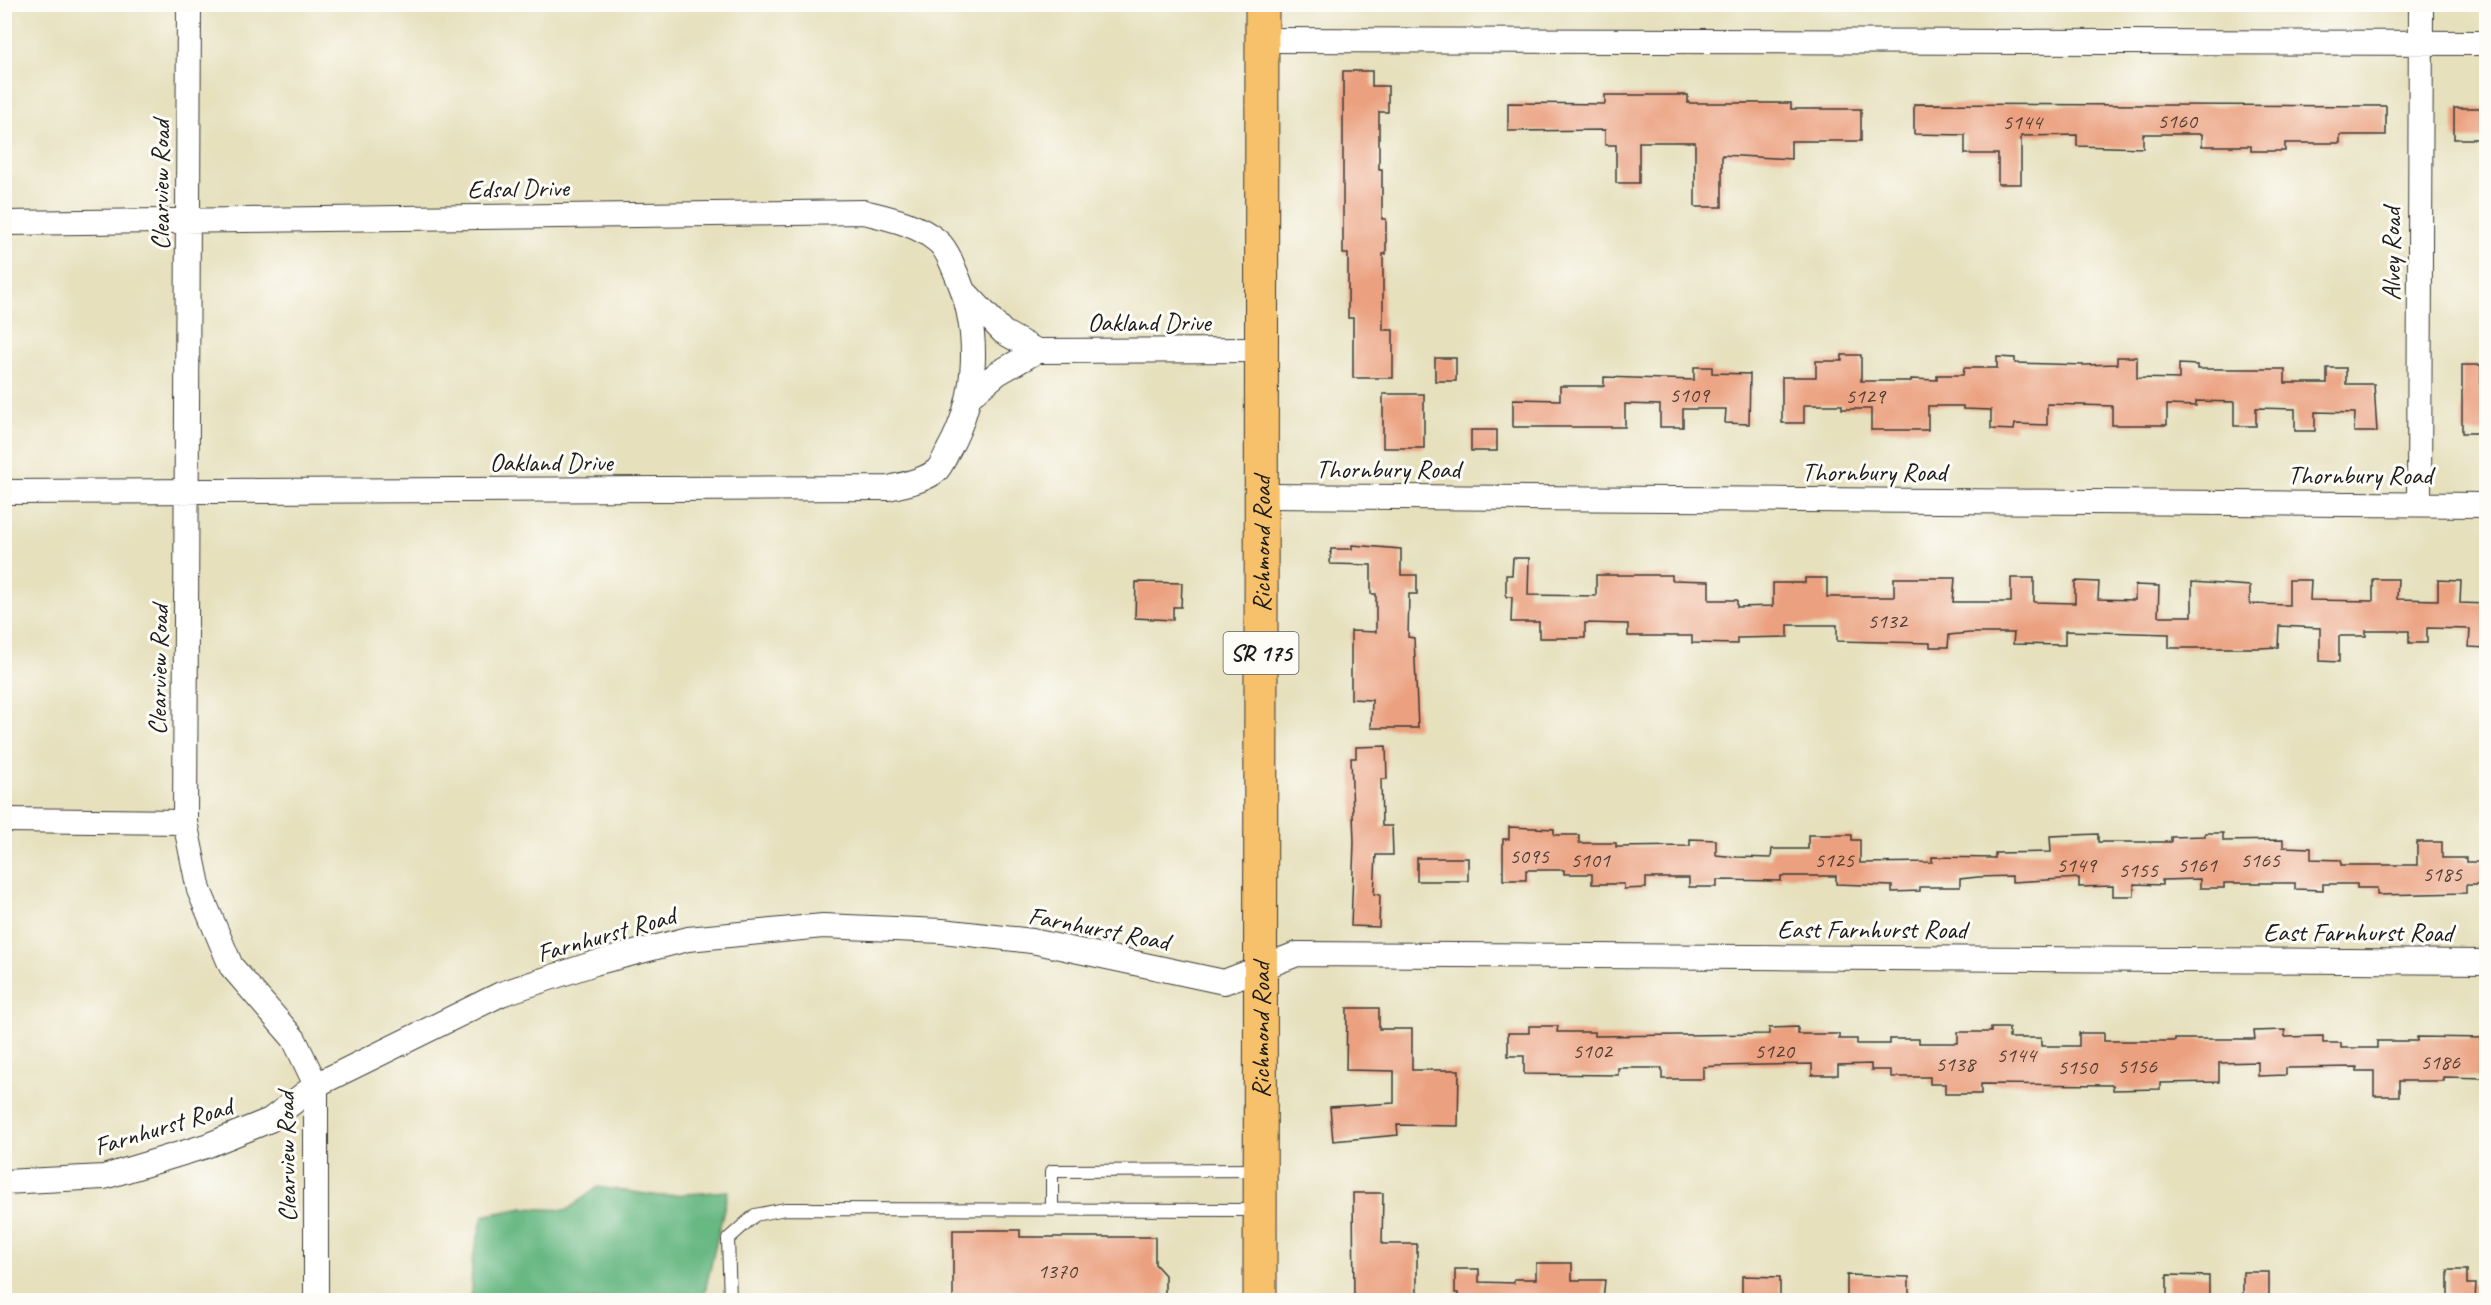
<svg xmlns="http://www.w3.org/2000/svg" width="2491" height="1305" font-family="Caveat,sans-serif">
  <style>
    .forest { fill: #68b882; stroke: #426a4f; stroke-width: 1.5 }
    .building { fill: #eba07f }
    .lines { fill: none; stroke-linecap: round; stroke-linejoin: round }
    .lane-casing { stroke: #3a3934; stroke-width: 14 }
    .street-casing { stroke: #3a3934; stroke-width: 26 }
    .primary-casing { stroke: #3a3934; stroke-width: 35 }
    .lane { stroke: #fff; stroke-width: 12 }
    .street { stroke: #fff; stroke-width: 24 }
    .primary { stroke: #f7c06b; stroke-width: 33 }
    .labels { text-anchor: middle; stroke-width: 6; stroke-linejoin: round; paint-order: stroke }
    .number-label { font-size: 22px; fill: #503d35 }
    .shield { fill: #fdfcf7; stroke: #605f5e; stroke-width: 1.5 }
    .shield-label { font-size: 24px; font-weight: bold; fill: #1c1c1c }
    .street-label { font-size: 26px; fill: #1c1c1c; stroke: #fdfcf7 }
  </style>
  <rect width="100%" height="100%" fill="#fdfcf7"/>
  <filter id="ink" filterUnits="userSpaceOnUse"><feTurbulence type="fractalNoise" baseFrequency=".0167" numOctaves="2"/><feDisplacementMap in="SourceGraphic" scale="12" xChannelSelector="R" yChannelSelector="G"/><feConvolveMatrix kernelMatrix="1 2 1 2 8 2 1 2 1" color-interpolation-filters="sRGB"/></filter>
  <filter id="wash" filterUnits="userSpaceOnUse"><feTurbulence type="fractalNoise" baseFrequency=".008" numOctaves="4" result="noise"/><feDisplacementMap in="SourceGraphic" scale="24" xChannelSelector="R" yChannelSelector="G"/><feGaussianBlur stdDeviation="1.35" result="paint"/><feColorMatrix in="noise" values="0 0 0 0 0 0 0 0 0 0 0 0 0 0 0 0 0 1.4 0 .05"/><feComposite in="paint" operator="in"/></filter>
  <g filter="url(#wash)">
    <rect width="100%" height="100%" fill="#e6e0bd"/>
    <path class="forest" d="M598,1187L660,1196L728,1191L703,1300H471L472,1262L483,1216L523,1208L567,1210Z"/>
    <g id="blocks">
      <path class="building" d="M1343,71H1372V86H1388V112H1379V169H1382V219H1386V254H1383V330H1393V378H1353V318H1348V254H1343Z
        M1605,95H1688V103H1791V109H1861V141H1791V159L1722,155V207H1695V142H1639V183H1616V145H1605V130L1508,131V103L1605,104Z
        M1914,104L2386,106V135H2340V143H2285V151H2251V146H2202V134H2143V148L2077,146V135L2021,136V184H1998V154H1965V135L1914,134Z
        M2454,108H2487V139H2454Z
        M1842,355H1861V381H1911V379L1937,380V375H1963L1964,368H1997V357L2015,358V363L2084,365L2117,364V357H2137V378L2179,379V364L2197,365V369H2285V383H2327V368H2346V384H2374L2377,432H2354L2355,413L2315,412V431H2295V409L2256,408V426H2234V402L2196,401V406L2167,405V425H2112V406L2047,404V425L2015,424L2014,430L1991,429V410L1963,409V406H1928V430H1871V409H1842V405H1804V423H1782V377H1816V361H1842Z
        M1435,358H1456V381H1435Z
        M2462,365H2481V382L2487,383L2486,433H2462Z
        M1694,367H1712V373L1750,374L1749,424L1725,423L1726,409H1683V427H1660V405L1625,404V427H1513V399L1560,400V386H1604V377L1694,380Z
        M1383,394H1424V448H1383Z
        M1471,430H1497V451H1471Z
        M1352,545L1401,549V575H1417V594H1409L1408,637L1414,638L1418,728H1371L1372,700L1351,699V631L1376,632V594H1371V565L1330,564L1331,549H1352Z
        M1513,558H1529L1528,595L1596,596V575H1672V580L1709,581V600H1737V607L1773,606V583H1805V578H1827V597H1894V578H1955L1953,602H2011V578H2034V602L2075,603V581L2099,582L2098,599L2135,600V585L2159,586L2158,616H2192V582L2250,586V604L2289,605V580H2311L2310,600L2373,601V579H2398L2397,599L2438,600V580L2461,581L2460,603L2487,604V648L2469,647L2470,629L2427,628V643H2409V631H2366V636H2339V662L2320,661V628L2279,626L2278,647L2260,648H2169V634L2065,631V645L2013,644L2014,633H1970L1949,635L1948,647H1930V643L1837,641V625H1788V637L1737,638V644L1692,643V636H1628V624L1585,623V638H1539V622H1511L1512,597H1506V575H1512Z
        M1136,582L1182,583L1181,607H1173V620L1135,618Z
        M1386,746L1387,779H1381L1382,826H1392L1393,855H1376L1374,894L1380,895L1379,927L1351,926L1354,842L1351,758H1356V747Z
        M1509,827L1554,829V835H1579V843H1616V847L1690,846V839L1716,840V855L1737,857L1771,858L1772,849H1808V835H1852V840H1860V863L1932,862V857L1995,858V853L2051,852L2050,836L2098,834V842H2171V837L2205,836V833H2223V841L2283,840V847L2311,848V859L2341,860V865H2417V842H2442V858H2466V862H2487V885H2466V893L2377,895V888H2357V884H2323V890L2295,889V883H2224V888H2200V879L2162,880V885L2134,884V896H2113V886L2079,887V878L2012,882V876L1978,877L1960,879V887H1920V891L1892,892V886L1836,884V876H1781V881L1717,880V887H1689V878H1646V888L1624,889V884H1592V874H1564V870H1526V880H1503V839H1509Z
        M1417,858H1468V881H1417Z
        M1347,1008H1379V1029H1412V1070H1459L1458,1126L1397,1125L1398,1135L1333,1141L1330,1107L1394,1103V1071L1346,1070Z
        M1529,1026H1558L1557,1032H1595V1036L1769,1034V1028L1798,1027V1034H1839V1039H1857V1044H1890V1039H1919V1043H1958V1032H1991V1028H2009V1038H2041V1046H2079V1033H2104V1041H2175V1039H2255L2254,1031L2285,1030V1037L2323,1036V1043H2341V1048H2377V1041H2417V1037L2487,1038V1078L2444,1077V1081H2399V1096H2374V1071H2357V1067L2286,1068V1075L2258,1076V1062L2219,1063V1082L2160,1083V1089L2113,1090V1085L1981,1084V1094H1945V1084H1930V1077H1891V1070H1871V1064L1838,1065V1075H1812V1064L1718,1066L1703,1067V1079H1662V1068H1618V1075L1524,1074V1056H1508V1033H1529Z
        M1353,1193H1383L1382,1244H1417V1300H1354Z
        M953,1230H1020V1237H1155V1264L1165,1275V1300H953Z
        M1536,1263H1572V1280H1605L1603,1300H1458V1293H1455V1269H1479V1282L1514,1283V1279H1536Z
        M2448,1270H2467V1284H2476L2475,1300H2448Z
        M2243,1272H2269V1300H2243Z
        M1847,1275L1909,1277V1300H1847Z
        M2167,1275L2209,1276V1300H2167Z
        M1742,1276L1780,1277V1300H1742Z"/>
    </g>
  </g>
  <g filter="url(#ink)">
    <use href="#blocks" fill-opacity="0" stroke="#3a3934" stroke-width="1.5"/>
    <g class="lines">
      <g class="lane-casing">
        <path id="lane" d="M1052,1209V1171L1259,1170
          M730,1300L728,1239L755,1215L785,1209L1259,1210"/>
      </g>
      <g class="street-casing">
        <path id="street" d="M189,4L185,822L199,890L231,966L294,1039L316,1085V1300
          M1262,40L2486,43
          M4,223L864,212C888,218 917,224 936,240C945,246 951,261 955,271C981,328 979,396 948,451C945,457 941,467 936,471C924,481 904,484 889,488L4,492
          M965,292L1003,332L1037,351
          M969,397L998,373L1037,351L1261,350
          M1261,496L2486,505
          M2419,503L2421,4
          M4,820L185,822
          M4,1182L104,1177L206,1146L270,1120L316,1085L501,994L595,963L688,939L823,926L942,931L1032,941L1224,982L1297,954L2486,962"/>
      </g>
      <g class="primary-casing">
        <g id="primary">
          <path id="s1" d="M1260,1300L1262,4"/>
        </g>
      </g>
      <use href="#lane" class="lane"/>
      <use href="#street" class="street"/>
      <use href="#primary" class="primary"/>
    </g>
  </g>
  <g class="labels">
    <g class="number-label">
      <text x="2177" y="128">5160</text>
      <text x="2022" y="129">5144</text>
      <text x="1689" y="402">5109</text>
      <text x="1865" y="403">5129</text>
      <text x="1887" y="628">5132</text>
      <text x="1529" y="863">5095</text>
      <text x="1590" y="867">5101</text>
      <text x="1834" y="867">5125</text>
      <text x="2260" y="867">5165</text>
      <text x="2076" y="872">5149</text>
      <text x="2197" y="872">5161</text>
      <text x="2138" y="877">5155</text>
      <text x="2442" y="881">5185</text>
      <text x="1592" y="1058">5102</text>
      <text x="1774" y="1058">5120</text>
      <text x="2016" y="1062">5144</text>
      <text x="2440" y="1069">5186</text>
      <text x="1955" y="1071">5138</text>
      <text x="2137" y="1073">5156</text>
      <text x="2077" y="1074">5150</text>
      <text x="1057" y="1278">1370</text>
    </g>
    <rect class="shield" x="1223.5" y="632" width="75" height="42" rx="4.5"/>
    <g class="shield-label">
      <text x="1261" y="661">SR 175</text>
    </g>
    <g class="street-label">
      <text transform="translate(160 185) rotate(-90)" y="9">Clearview Road</text>
      <text transform="translate(518 188) rotate(-1)" y="9">Edsal Drive</text>
      <text transform="translate(2391 254) rotate(-90)" y="9">Alvey Road</text>
      <text x="1149" y="331">Oakland Drive</text>
      <text x="551" y="471">Oakland Drive</text>
      <text x="1388" y="478">Thornbury Road</text>
      <text x="1874" y="481">Thornbury Road</text>
      <text x="2360" y="484">Thornbury Road</text>
      <text dy="9" stroke="none"><textPath href="#s1" startOffset="756">Richmond Road</textPath></text>
      <text transform="translate(158 670) rotate(-89)" y="9">Clearview Road</text>
      <text transform="translate(1099 928) rotate(11)" y="9">Farnhurst Road</text>
      <text x="1872" y="938">East Farnhurst Road</text>
      <text x="2358" y="941">East Farnhurst Road</text>
      <text transform="translate(606 934) rotate(-16)" y="9">Farnhurst Road</text>
      <text dy="9" stroke="none"><textPath href="#s1" startOffset="270">Richmond Road</textPath></text>
      <text transform="translate(163 1126) rotate(-17)" y="9">Farnhurst Road</text>
      <text transform="translate(286 1157) rotate(-91)" y="9">Clearview Road</text>
    </g>
  </g>
  <rect width="2491" height="1305" fill="none" stroke="#fdfcf7" stroke-width="24"/>
</svg>
